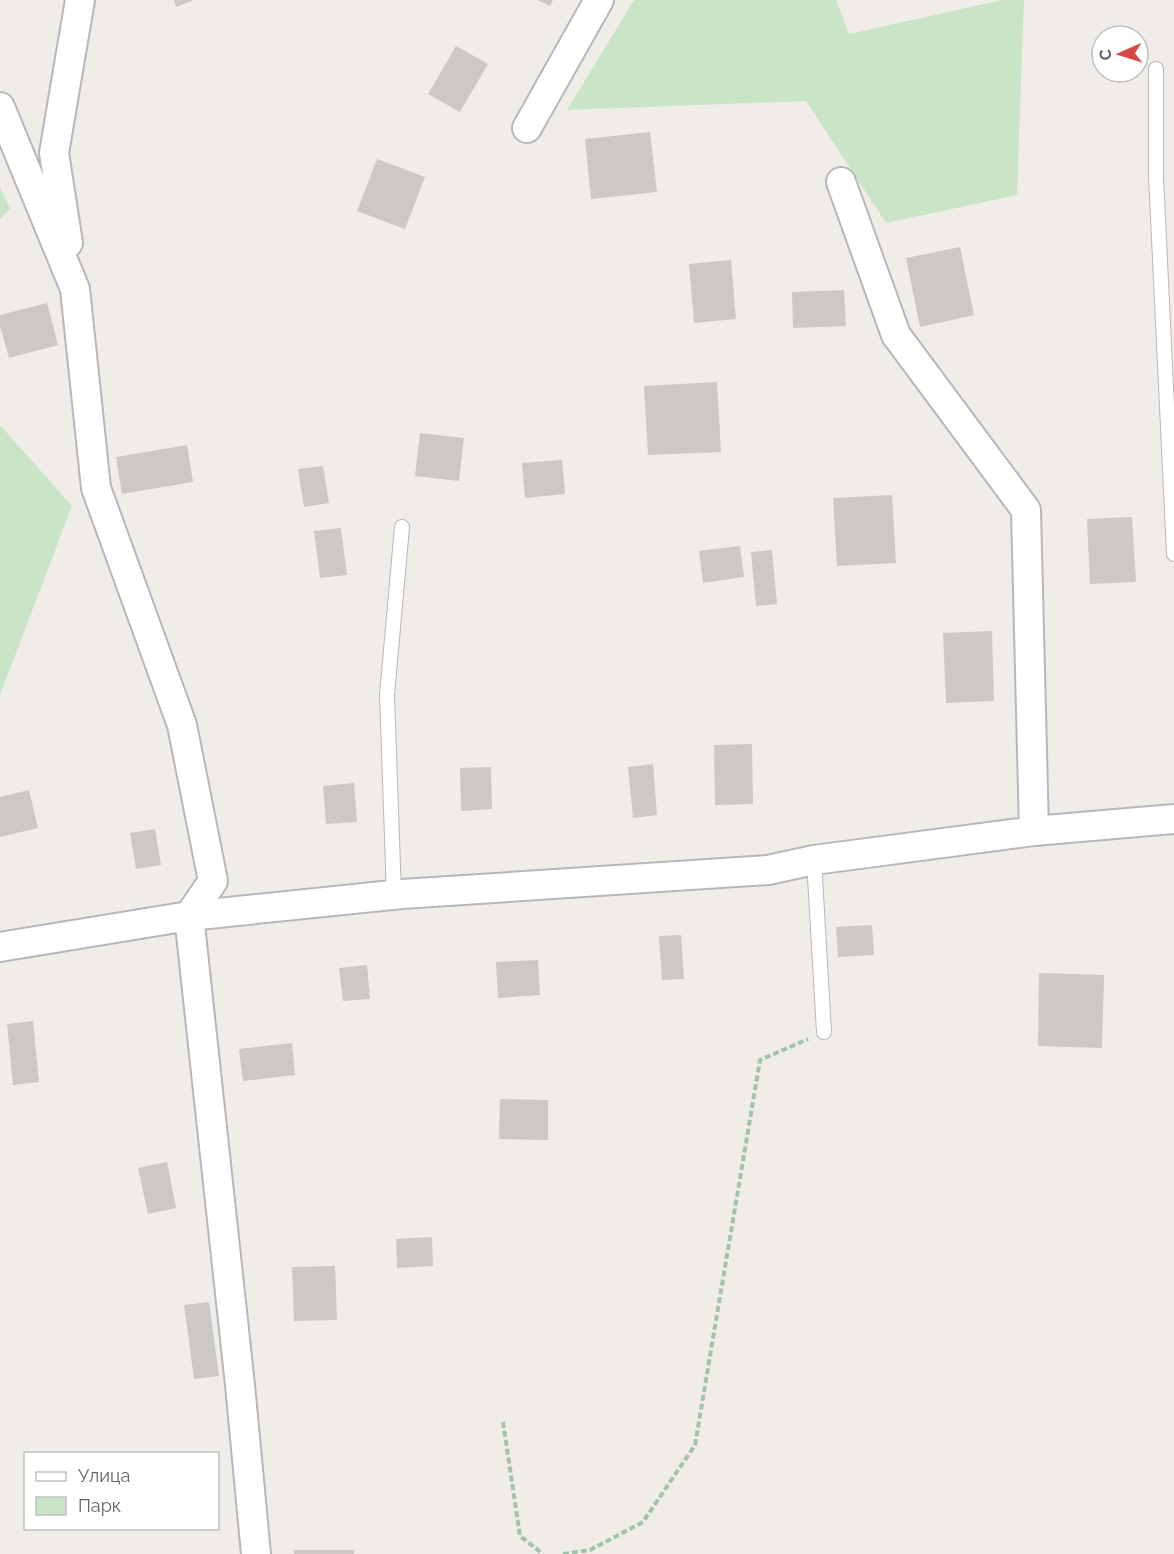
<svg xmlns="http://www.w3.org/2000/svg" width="1174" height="1554" font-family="Raleway,sans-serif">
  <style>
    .green { fill: #cae4c8 }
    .building { fill: #cbc8c5 }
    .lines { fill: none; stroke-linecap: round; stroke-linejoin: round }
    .service-casing { stroke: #b5b8bb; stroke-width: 16 }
    .minor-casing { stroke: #b5b8bb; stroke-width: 32 }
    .path { stroke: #a1c4a8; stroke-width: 4; stroke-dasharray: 6 3; stroke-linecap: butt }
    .service { stroke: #fff; stroke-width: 14 }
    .minor { stroke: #fff; stroke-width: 28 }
  </style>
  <rect width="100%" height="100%" fill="#f0ede8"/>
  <path class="green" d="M634,0H836L849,34L1002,0H1024L1017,195L886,223L806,101L567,110Z
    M0,187L10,209L0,219Z
    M0,425L72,506L0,695Z"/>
  <path class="building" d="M174,0H194L176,7Z
    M537,0H553L550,6Z
    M456,46L488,64L460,112L428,94Z
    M650,132L657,192L591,199L585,139Z
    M377,159L425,177L405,229L357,211Z
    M960,247L974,315L920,327L906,258Z
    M731,260L736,319L694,323L689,264Z
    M844,290L846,326L793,328L792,292Z
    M47,303L58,345L9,358L0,326V315Z
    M717,382L721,452L648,455L644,386Z
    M420,433L464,438L459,481L415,476Z
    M187,445L193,482L122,494L116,457Z
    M562,460L565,494L525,498L522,463Z
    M323,466L329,503L304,507L298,469Z
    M892,495L896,563L837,566L833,498Z
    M1132,517L1136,582L1090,584L1087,519Z
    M341,528L347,575L320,578L314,531Z
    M740,546L744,577L703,583L699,551Z
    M772,550L777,604L756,606L751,552Z
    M992,631L994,701L946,703L943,633Z
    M752,744L753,804L715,805L714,745Z
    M653,764L657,815L633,818L628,767Z
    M491,767L492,809L461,811L460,768Z
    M354,783L357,822L326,824L323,786Z
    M29,790L38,828L0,837V797Z
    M155,829L161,865L136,869L130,833Z
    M872,925L874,955L838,957L836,927Z
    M681,935L684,979L662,980L659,936Z
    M538,960L540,995L498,998L496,962Z
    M367,965L370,999L343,1001L339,968Z
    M1039,973L1104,975L1102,1048L1038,1046Z
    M33,1021L39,1082L13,1085L7,1024Z
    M292,1043L295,1075L243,1081L239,1049Z
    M500,1099L548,1100V1140L499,1139Z
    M167,1162L176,1208L148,1214L138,1168Z
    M432,1237L433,1266L397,1268L396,1239Z
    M335,1266L337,1320L294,1321L292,1267Z
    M209,1302L219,1376L194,1379L184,1305Z
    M294,1550H354V1554H294Z"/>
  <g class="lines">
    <g class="service-casing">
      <path id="service" d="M1156,69V176L1174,554
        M814,860L824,1032
        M394,895L387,695L402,527"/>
    </g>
    <g class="minor-casing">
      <path id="minor" d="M0,107L75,289L96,488L182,725L213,881L189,916L240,1385L256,1554
        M527,128L599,0
        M841,182L896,335L1026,510L1034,831
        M68,243L54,153L80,0
        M0,947L189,916L402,894L768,870L814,860L1034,831L1174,819"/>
    </g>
    <path class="path" d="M503,1422L520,1536L543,1554
      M563,1554L590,1550L643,1522L695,1445L760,1060L808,1039"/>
    <use href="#service" class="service"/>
    <use href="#minor" class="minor"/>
  </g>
  <rect x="24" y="1452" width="195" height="78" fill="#ffffff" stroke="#bfc1c2" stroke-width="1.5"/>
  <rect x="36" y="1472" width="30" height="9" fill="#ffffff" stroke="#bfc1c2" stroke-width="1.5"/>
  <text x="78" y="1482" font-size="18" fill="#5f6366">Улица</text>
  <rect x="36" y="1497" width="30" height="18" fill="#cae4c8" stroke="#bfc1c2" stroke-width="1.5"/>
  <text x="78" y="1512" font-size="18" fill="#5f6366">Парк</text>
  <g transform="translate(1120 54) rotate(267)"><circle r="28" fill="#ffffff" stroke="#bfc1c2" stroke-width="1.5"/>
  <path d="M0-4.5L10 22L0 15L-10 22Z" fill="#d74749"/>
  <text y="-9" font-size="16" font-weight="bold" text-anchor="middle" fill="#5f6366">С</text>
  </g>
</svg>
